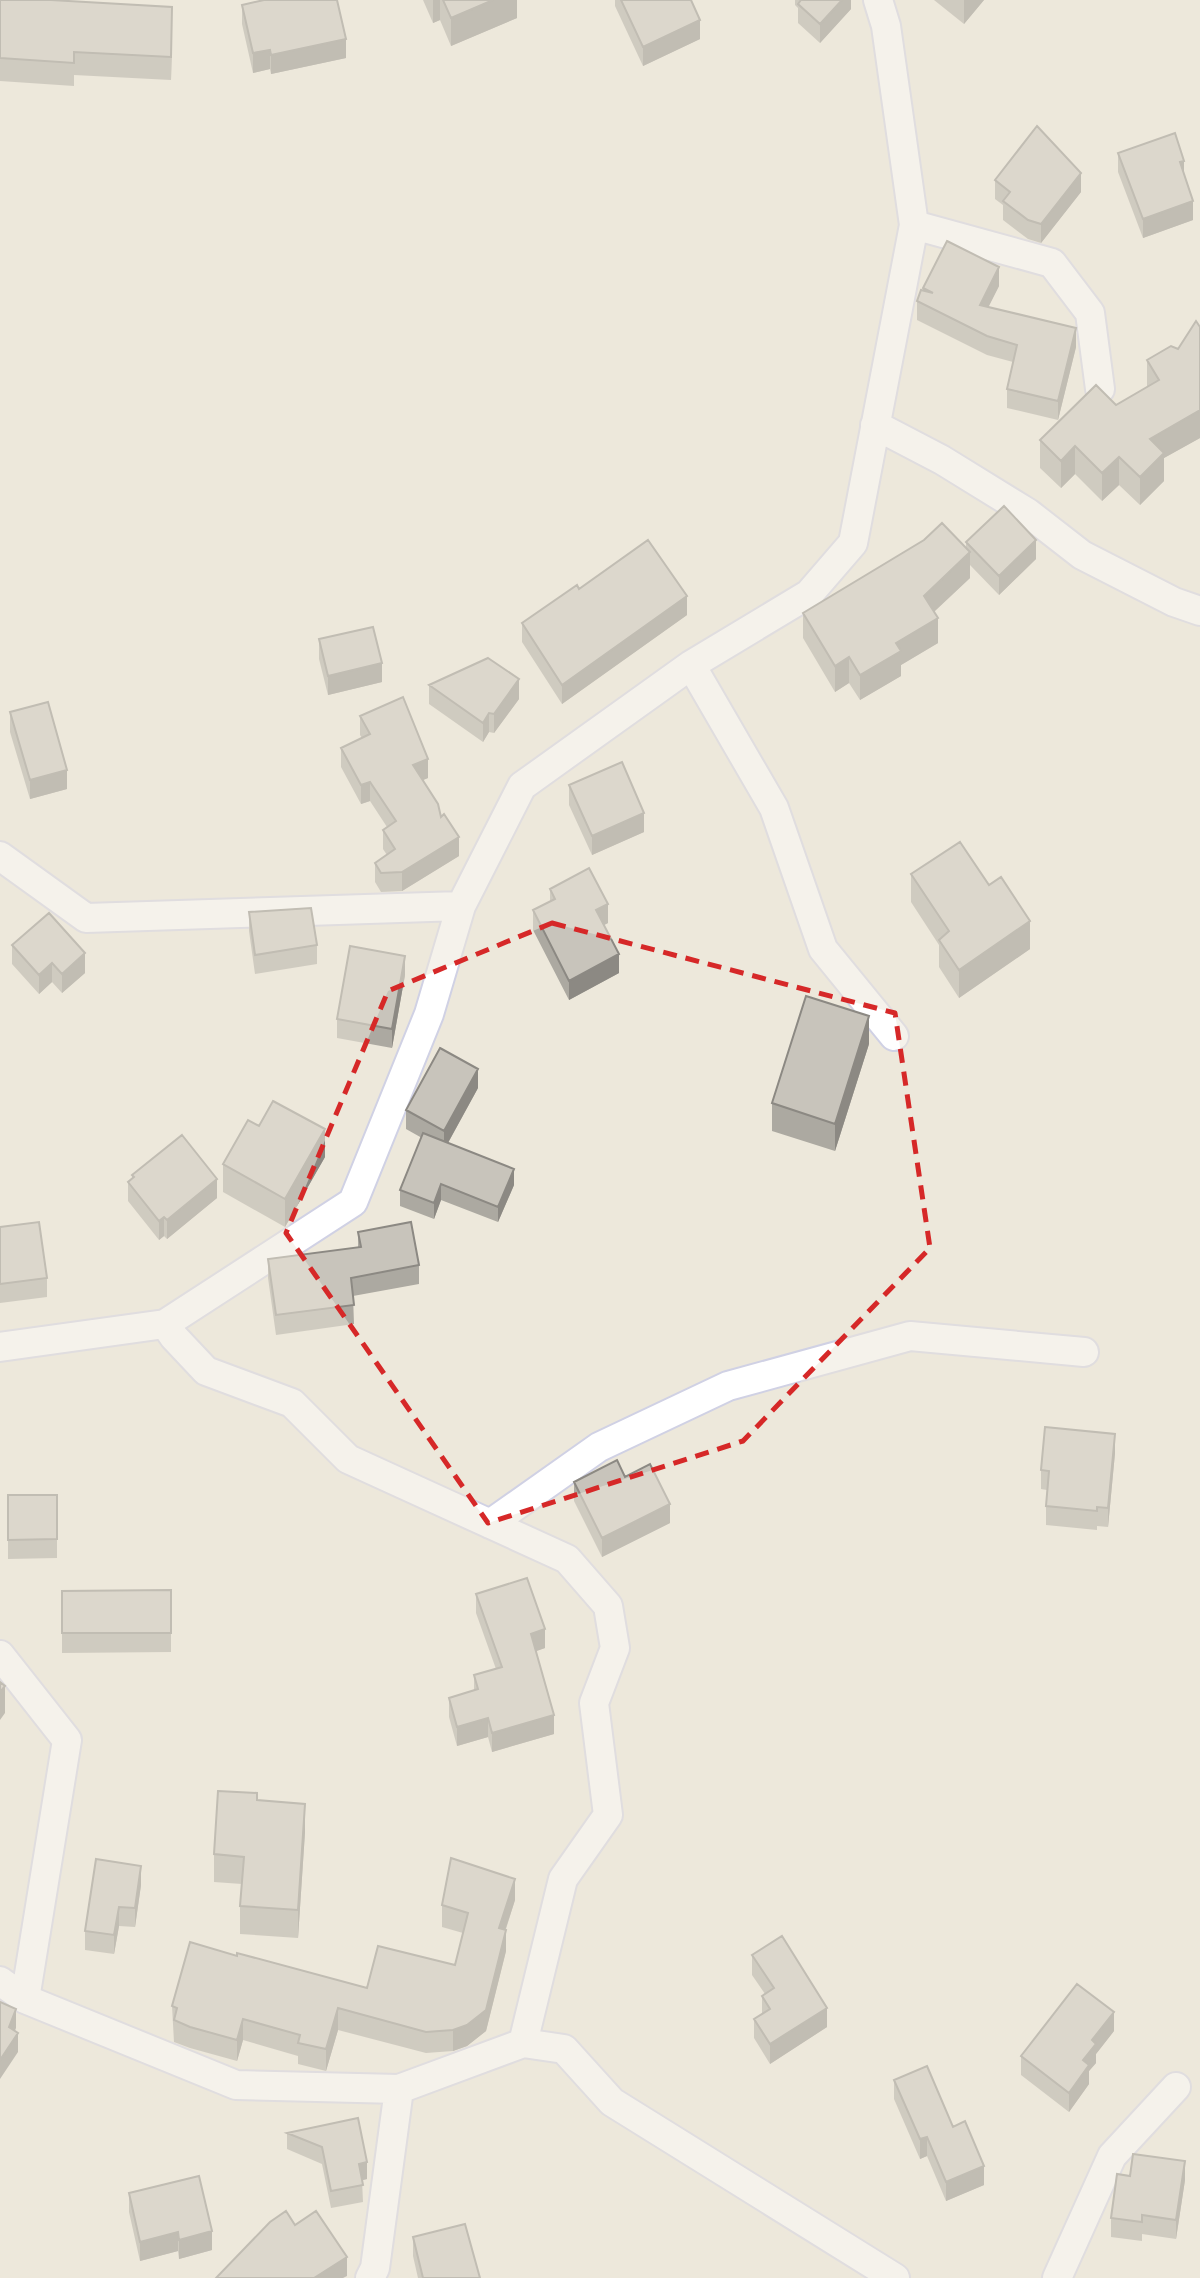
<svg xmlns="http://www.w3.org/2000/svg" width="1200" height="2278" font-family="Manrope,sans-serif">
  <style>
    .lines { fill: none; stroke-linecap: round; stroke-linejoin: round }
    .minor-casing { stroke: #d0d1e4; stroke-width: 32 }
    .minor { stroke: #fff; stroke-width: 28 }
    .wall { fill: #aca9a1 }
    .shaded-wall { fill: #8c8983 }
    .building { fill: #c8c4bb; stroke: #8c8983; stroke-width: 2 }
    .marked { fill: none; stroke: #d62828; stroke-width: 5; stroke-dasharray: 14 9; stroke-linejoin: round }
  </style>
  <rect width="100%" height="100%" fill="#ede8db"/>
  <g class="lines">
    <g class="minor-casing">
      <path id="minor" d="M914,225L1052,263L1090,313L1100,389
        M875,425L942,460L1028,513L1082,555L1174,602L1200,611
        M691,665L774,808L823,949L894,1036
        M0,856L86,918L461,906
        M165,1324L174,1337L206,1371L292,1403L348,1459L567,1559L608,1606L615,1648L594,1703L608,1815L563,1879L523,2043
        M0,1347L165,1324L353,1202L429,1014L461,906L522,786L691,665L809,594L853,543L914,225L886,26L878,0
        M490,1524L599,1447L728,1386L910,1336L1084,1352
        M0,1655L67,1740L25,1999
        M0,1981L25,1999L236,2085L399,2089L523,2043L564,2049L612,2102L895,2278
        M370,2278L375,2268L399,2089
        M1057,2278L1112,2156L1176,2087"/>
    </g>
    <use href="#minor" class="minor"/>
  </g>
  <path class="wall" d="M0,0L172,30L171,80L74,75V86L0,81Z
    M423,0H517V18L451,46L440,20L433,23Z
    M615,0H691L700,39L643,66L615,6Z
    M795,0H851V9L820,43L798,23V8L795,5Z
    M934,0H984L964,24Z
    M242,5L346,58L271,74L270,69L253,73L242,24Z
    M1118,153L1184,175L1193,220L1143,238L1118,172Z
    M995,180L1081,192L1041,243L1028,239L1003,220V205L995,199Z
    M999,286L988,307L1076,347L1058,420L1007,408V389L1013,362L987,355L917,320V301L923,291V288Z
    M1200,327V438L1164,458V481L1140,505L1119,485L1102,501L1075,474L1061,488L1040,468V440L1116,405L1147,387V360L1178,349Z
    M966,542L1036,559L999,595L970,565V578L934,612L938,643L901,665V676L860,700L849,683L835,692L803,638V613L966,548Z
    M687,615L562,704L522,642V623Z
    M319,639L382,682L328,695L319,659Z
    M429,685L519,699L494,733L489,732L483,742L429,704Z
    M10,712L67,789L30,799L10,732Z
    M360,716L428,778L423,780L459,856L402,891L381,892L375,882V863L387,855L383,849V830L387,827L370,801L361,804L341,767V748L362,738L360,735Z
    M569,785L644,832L592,855L569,805Z
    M911,874L1030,949L959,998L939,967V945L911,902Z
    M550,889L608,923L604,925L619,973L569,1000L533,930V910L550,902Z
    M249,912L317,945V964L255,974L249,931Z
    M12,945L85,973L62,993L52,982L39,994L12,964Z
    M405,975L392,1048L337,1038V1019Z
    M869,1044L835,1151L772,1131V1103Z
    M478,1088L448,1143L514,1185L498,1222L441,1200L434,1219L400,1206V1190L422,1138L406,1129V1110Z
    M259,1126L325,1157L285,1227L223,1192V1164Z
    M132,1175L217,1198L167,1239L164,1236L159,1240L128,1201V1182L132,1179Z
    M0,1227L47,1278V1297L0,1303Z
    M358,1232L419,1265V1284L353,1296L354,1324L276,1335L268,1278V1259L358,1248Z
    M1115,1453L1108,1527L1097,1526V1530L1046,1525V1506L1047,1490L1041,1489V1470Z
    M625,1477L670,1523L602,1557L574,1501V1482Z
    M8,1495L57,1539V1558L8,1559Z
    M171,1590V1652L62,1653V1591Z
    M476,1594L545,1648L536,1651L554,1734L492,1752L488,1737L457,1746L449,1717V1698L474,1691V1675L496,1669L476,1613Z
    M257,1800L305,1832L298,1938L240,1934V1906L242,1884L214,1882V1854Z
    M141,1885L135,1927L119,1926L114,1954L85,1950V1931Z
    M515,1900L506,1929V1951L486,2031L467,2046L453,2051L426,2053L338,2030L326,2071L298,2064V2056L243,2040L237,2061L190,2048L174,2042L172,2006L237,1956L367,1988L455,1965L463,1933L442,1927V1905Z
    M752,1955L827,2027L770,2064L754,2038V2019L762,2014V1996L765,1994L752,1975Z
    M1114,2031L1096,2054V2063L1089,2071V2084L1069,2112L1021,2075V2056Z
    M894,2080L984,2185L946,2201L927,2156L920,2159L894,2099Z
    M358,2118L367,2179L362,2180L363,2202L331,2208L322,2164L287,2149V2133Z
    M1130,2176L1185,2180L1176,2239L1142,2234V2241L1111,2237V2218Z
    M129,2193L212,2250L179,2259L178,2251L140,2261L129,2212Z
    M413,2237L480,2278H418L413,2256Z"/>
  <path class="shaded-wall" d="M433,0H440V20L433,23Z
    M493,0H517V18L451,46V18Z
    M842,0H851V9L820,43V24Z
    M964,0H984L964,24Z
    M172,7V30L171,80V57Z
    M700,20V39L643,66V47Z
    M346,39V58L271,74V55Z
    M270,50V69L253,73V53Z
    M1184,161V180L1180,162Z
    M1081,173V192L1041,243V224Z
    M1193,201V220L1143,238V219Z
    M999,267V286L980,324V305Z
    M1076,328V347L1058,420V401Z
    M1200,410V438L1164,458V481L1140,505V477L1150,439Z
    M1075,446V474L1061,488V461Z
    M1119,457V485L1102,501V473Z
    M1036,540V559L999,595V576Z
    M970,552V578L924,621V596Z
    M687,596V615L562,704V685Z
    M938,618V643L901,665V676L860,700V675L896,643Z
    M849,657V683L835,692V666Z
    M382,663V682L328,695V676Z
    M519,679V699L494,733V714Z
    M489,713V732L483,742V723Z
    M428,759V778L413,784V765Z
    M67,770V789L30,799V780Z
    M370,782V801L361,804V785Z
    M644,813V832L592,855V836Z
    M459,837V856L402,891V872Z
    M608,904V923L596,929V910Z
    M1030,921V949L959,998V970Z
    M85,953V973L62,993V974Z
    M619,954V973L569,1000V981Z
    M405,956V975L392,1048V1029Z
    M52,963V982L39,994V975Z
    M869,1016V1044L835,1151V1124Z
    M478,1069V1088L444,1150V1131Z
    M325,1129V1157L285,1227V1199Z
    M514,1169V1185L498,1222V1207Z
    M217,1179V1198L167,1239V1220Z
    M441,1184V1200L434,1219V1203Z
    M164,1217V1236L159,1240V1221Z
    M1115,1434V1453L1108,1527V1508Z
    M670,1504V1523L602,1557V1538Z
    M545,1629V1648L531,1653V1634Z
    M5,1686V1713L0,1720V1692Z
    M554,1715V1734L492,1752V1733Z
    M488,1718V1737L457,1746V1727Z
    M305,1804V1832L298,1938V1910Z
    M141,1866V1885L135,1927V1908Z
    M515,1879V1900L499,1949V1928Z
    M119,1907V1926L114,1954V1935Z
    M506,1930V1951L486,2031L467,2046L453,2051V2030Z
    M338,2008V2030L326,2071V2049Z
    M827,2008V2027L770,2064V2044Z
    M16,2009V2028L9,2046V2027Z
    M1114,2012V2031L1096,2054V2063L1089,2071V2084L1069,2112V2093L1092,2040Z
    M243,2019V2040L237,2061V2040Z
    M18,2033V2052L0,2079V2060Z
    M927,2137V2156L920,2159V2139Z
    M1185,2161V2180L1176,2239V2220Z
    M367,2162V2179L359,2181V2164Z
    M984,2166V2185L946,2201V2182Z
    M212,2231V2250L179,2259V2240Z
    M178,2232V2251L140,2261V2242Z
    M347,2257V2276L343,2278H314Z"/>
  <path class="building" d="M0,0H51L172,7L171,57L74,52V63L0,58Z
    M264,0H337L346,39L271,55L270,50L253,53L242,5Z
    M443,0H493L451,18Z
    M621,0H691L700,20L643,47Z
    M801,0H842L820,24L798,4Z
    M1037,126L1081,173L1041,224L1028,220L1003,201L1010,192L995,180Z
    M1175,133L1184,161L1180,162L1193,201L1143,219L1118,153Z
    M947,241L999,267L980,305L1076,328L1058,401L1007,389L1017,345L987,336L917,301L921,290L933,293L923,288Z
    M1196,321L1200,327V410L1150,439L1164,453L1140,477L1119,457L1102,473L1075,446L1061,461L1040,440L1096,385L1116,405L1159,380L1147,360L1171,346L1178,349Z
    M1004,506L1036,540L999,576L966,542Z
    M942,523L970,552L924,596L938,618L896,643L901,651L860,675L849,657L835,666L803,613L924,540Z
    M648,540L687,596L562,685L522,623L577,585L579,589Z
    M373,627L382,663L328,676L319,639Z
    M488,658L519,679L494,714L489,713L483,723L429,685Z
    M403,697L428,759L413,765L438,804L441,817L444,814L459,837L402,872L381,873L375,863L395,849L383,830L396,821L370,782L361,785L341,748L370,734L360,716Z
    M48,702L67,770L30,780L10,712Z
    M622,762L644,813L592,836L569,785Z
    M960,842L989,885L1001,877L1030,921L959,970L939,940L949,931L911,874Z
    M589,868L608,904L596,910L619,954L569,981L533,910L555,899L550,889Z
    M311,908L317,945L255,955L249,912Z
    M49,913L85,953L62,974L52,963L39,975L12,945Z
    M350,946L405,956L392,1029L337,1019Z
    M806,996L869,1016L835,1124L772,1103Z
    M440,1048L478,1069L444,1131L406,1110Z
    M273,1101L325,1129L285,1199L223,1164L248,1120L259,1126Z
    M423,1133L514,1169L498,1207L441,1184L434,1203L400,1190Z
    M182,1135L217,1179L167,1220L164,1217L159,1221L128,1182L134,1177L132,1175Z
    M39,1222L47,1278L0,1284V1227Z
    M411,1222L419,1265L351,1278L354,1305L276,1315L268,1259L361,1247L358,1232Z
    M1045,1427L1115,1434L1108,1508L1097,1507V1511L1046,1506L1049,1471L1041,1470Z
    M617,1460L625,1477L650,1464L670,1504L602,1538L574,1482Z
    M8,1495H57V1539L8,1540Z
    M527,1578L545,1629L531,1634L554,1715L492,1733L488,1718L457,1727L449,1698L478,1689L474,1675L502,1667L476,1594Z
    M171,1590V1633H62V1591Z
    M0,1682L5,1686L0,1692Z
    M218,1791L257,1793V1800L305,1804L298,1910L240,1906L244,1857L214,1854Z
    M451,1858L515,1879L499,1928L506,1930L486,2010L467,2025L453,2030L426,2032L338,2008L326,2049L298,2043L300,2035L243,2019L237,2040L190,2027L174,2020L177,2008L172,2006L190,1942L237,1956V1953L367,1988L378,1946L455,1965L468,1913L442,1905Z
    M96,1859L141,1866L135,1908L119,1907L114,1935L85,1931Z
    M782,1936L827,2008L770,2044L754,2019L770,2009L762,1996L774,1988L752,1955Z
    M1077,1984L1114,2012L1092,2040L1096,2044L1083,2060L1089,2065L1069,2093L1021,2056Z
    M0,2002L16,2009L9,2027L18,2033L0,2060Z
    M927,2066L953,2127L965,2121L984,2166L946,2182L927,2137L920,2139L894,2080Z
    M358,2118L367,2162L359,2164L363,2185L331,2191L322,2147L287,2133Z
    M1133,2154L1185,2161L1176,2220L1142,2215V2222L1111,2218L1117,2174L1130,2176Z
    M199,2176L212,2231L179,2240L178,2232L140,2242L129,2193Z
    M286,2211L295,2225L316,2211L347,2257L314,2278H216L270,2222Z
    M465,2224L480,2278H423L413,2237Z"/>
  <path d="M0 0H1200V2278H0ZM552,923L895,1013L930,1248L743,1441L488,1523L286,1233L388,991Z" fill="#ede8db" fill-opacity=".55" fill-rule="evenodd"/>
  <path class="marked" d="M552,923L895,1013L930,1248L743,1441L488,1523L286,1233L388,991Z"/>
</svg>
